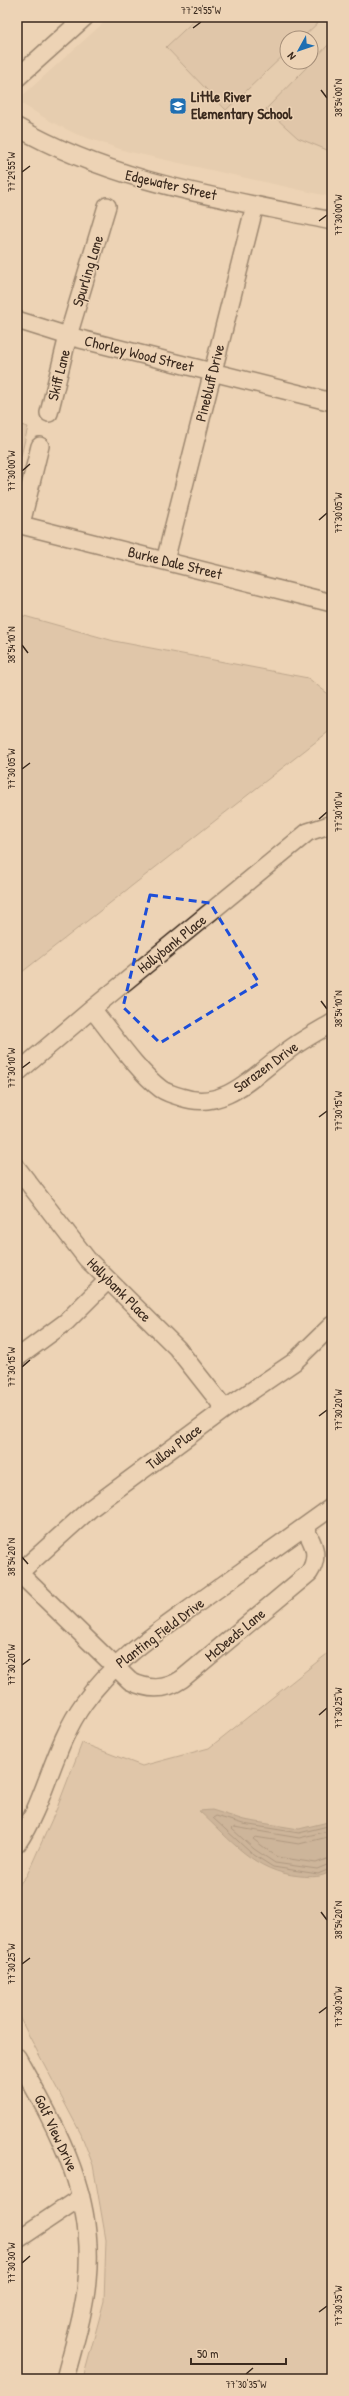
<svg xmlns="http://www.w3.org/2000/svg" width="349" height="2396" font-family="'Patrick Hand',sans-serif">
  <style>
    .built { fill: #dec5a8; fill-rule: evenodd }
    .green { fill: #d0b79c; stroke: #86705d }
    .water { fill: #a7907a; stroke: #7c6755 }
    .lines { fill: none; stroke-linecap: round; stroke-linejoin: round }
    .shore { stroke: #665343; stroke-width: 1 }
    .minor-casing { stroke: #3b2a1e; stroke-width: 20 }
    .minor { stroke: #edd3b5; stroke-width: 17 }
    .marked { fill: none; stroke: #1d4ed8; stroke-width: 3; stroke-dasharray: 8 5; stroke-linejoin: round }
    .ticks { fill: none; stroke: #3b2a1e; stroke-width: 1.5 }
    .labels { text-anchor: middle; stroke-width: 3; stroke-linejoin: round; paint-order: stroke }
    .poi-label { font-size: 15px; font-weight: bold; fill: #3b2a1e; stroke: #edd3b5; text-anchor: start }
    .street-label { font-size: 15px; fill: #3b2a1e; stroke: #edd3b5 }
    .neatline { fill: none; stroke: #3b2a1e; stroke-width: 1.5 }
    .ticks-label { font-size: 10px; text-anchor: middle; fill: #3b2a1e }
  </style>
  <rect width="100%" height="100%" fill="#edd3b5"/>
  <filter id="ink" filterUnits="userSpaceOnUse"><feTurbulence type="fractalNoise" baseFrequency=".025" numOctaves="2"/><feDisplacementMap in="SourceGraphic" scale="8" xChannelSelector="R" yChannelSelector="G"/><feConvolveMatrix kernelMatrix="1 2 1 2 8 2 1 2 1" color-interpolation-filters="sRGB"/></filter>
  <g filter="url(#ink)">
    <path class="built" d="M110,17H332V197L126,151L76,134L50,121L22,104L21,97ZM287,38H311V62H287Z"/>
    <path class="green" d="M198,17H324L302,38H287V52L226,110L166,47Z
      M332,41V152L298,138L266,109Z
      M17,424L28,427L20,460L17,459Z
      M17,614L114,641L308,678L332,697V729L17,976Z
      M332,1650V2379H83L104,2301L106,2240L93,2165L81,2134L17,2013V1887L27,1875L57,1808L82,1743L142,1766L209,1748Z"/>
    <path class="water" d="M212,1810L244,1820L299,1829L332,1821V1871C320,1878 313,1877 300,1876C254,1872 231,1840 199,1811Z"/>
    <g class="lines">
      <path class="shore" d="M332,1825L299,1833L243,1824L216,1816L213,1818L251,1853L273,1867L318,1874L332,1868
        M332,1830L299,1838L234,1827L232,1829L254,1849L275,1863L317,1869L332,1863
        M332,1836L299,1844L255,1837L253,1839L277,1857L316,1863L332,1857"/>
      <g class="minor-casing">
        <path id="minor" d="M17,78L85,17
          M17,127C115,183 223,198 332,221
          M17,320L68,336L332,402
          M49,413L68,336L107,206
          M17,524L332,603
          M21,524L40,446
          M165,561L255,205
          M92,1009C111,1032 137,1071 161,1089C167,1093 174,1095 181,1097C224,1112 254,1075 286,1052C300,1041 317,1032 332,1023
          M17,1073L92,1009L308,832L332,824
          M17,1168L87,1259L177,1348L225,1409
          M17,1358L66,1322L107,1281
          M17,1571L130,1681C148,1690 165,1691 182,1679L309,1573C320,1556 314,1544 304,1527
          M19,1573L90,1509L225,1409L294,1362L332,1325
          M17,1844C46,1801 53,1746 84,1703C115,1659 159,1631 202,1600C245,1569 289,1538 332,1507
          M17,2057C57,2129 96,2195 87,2281C84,2315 73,2347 65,2379
          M17,2240L81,2197"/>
      </g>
      <use href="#minor" class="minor"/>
    </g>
  </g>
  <path d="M0 0H349V2396H0ZM150,895L210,903L259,983L160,1043L123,1007Z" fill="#edd3b5" fill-opacity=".55" fill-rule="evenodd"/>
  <path class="marked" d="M150,895L210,903L259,983L160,1043L123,1007Z"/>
  <path class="ticks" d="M193,28L201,22M321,90L327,98M22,172L30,166M319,221L327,215M22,471L30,464M319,520L327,513M22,645L28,653M22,769L30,763M319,819L327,812M321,1001L327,1009M22,1068L30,1062M319,1117L327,1111M22,1367L30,1360M319,1416L327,1410M22,1557L28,1564M22,1665L30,1659M319,1715L327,1708M321,1912L327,1920M22,1964L30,1958M319,2013L327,2007M22,2263L30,2256M319,2312L327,2306M246,2374L253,2368"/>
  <defs>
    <g id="school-square" transform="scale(0.9)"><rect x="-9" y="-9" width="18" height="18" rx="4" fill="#1f6fb2" stroke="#edd3b5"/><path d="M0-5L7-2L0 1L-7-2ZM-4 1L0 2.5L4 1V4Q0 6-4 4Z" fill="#fff"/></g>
  </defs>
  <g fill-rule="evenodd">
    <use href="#school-square" x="178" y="106"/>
  </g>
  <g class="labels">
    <g class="poi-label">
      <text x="191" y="102">Little River<tspan x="191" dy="17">Elementary School</tspan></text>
    </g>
    <g class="street-label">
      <text transform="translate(171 185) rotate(13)" y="5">Edgewater Street</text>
      <text transform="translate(88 271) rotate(-73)" y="5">Spurling Lane</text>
      <text transform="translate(139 354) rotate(14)" y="5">Chorley Wood Street</text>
      <text transform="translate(59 375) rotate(-76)" y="5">Skiff Lane</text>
      <text transform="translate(210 383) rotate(-76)" y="5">Pinebluff Drive</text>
      <text transform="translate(175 563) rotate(14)" y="5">Burke Dale Street</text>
      <text transform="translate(172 944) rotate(-39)" y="5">Hollybank Place</text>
      <text transform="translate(266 1067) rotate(-36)" y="5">Sarazen Drive</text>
      <text transform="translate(119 1290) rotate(45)" y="5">Hollybank Place</text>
      <text transform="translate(174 1447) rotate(-37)" y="5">Tullow Place</text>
      <text transform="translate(160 1633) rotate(-37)" y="5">Planting Field Drive</text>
      <text transform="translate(235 1635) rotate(-40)" y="5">McDeeds Lane</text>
      <text transform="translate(56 2133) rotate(65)" y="5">Golf View Drive</text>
    </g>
  </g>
  <rect width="349" height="2396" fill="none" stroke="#edd3b5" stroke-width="44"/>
  <g transform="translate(299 50) rotate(230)"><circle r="19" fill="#edd3b5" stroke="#a68f79"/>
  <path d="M0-3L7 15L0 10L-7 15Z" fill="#1f6fb2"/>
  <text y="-6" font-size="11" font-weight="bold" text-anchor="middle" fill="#3b2a1e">N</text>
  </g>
  <path d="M191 2358v6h95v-6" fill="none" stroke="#3b2a1e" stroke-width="2"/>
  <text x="197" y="2358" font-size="12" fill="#3b2a1e" stroke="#edd3b5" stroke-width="3" paint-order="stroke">50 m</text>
  <rect x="22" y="22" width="305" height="2352" class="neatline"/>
  <g class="ticks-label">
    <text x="201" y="14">77°29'55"W</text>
    <text transform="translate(338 98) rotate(-90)" y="4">38°54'00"N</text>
    <text transform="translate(11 172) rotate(-90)" y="4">77°29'55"W</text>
    <text transform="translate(338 215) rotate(-90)" y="4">77°30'00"W</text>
    <text transform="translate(11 471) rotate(-90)" y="4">77°30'00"W</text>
    <text transform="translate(338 513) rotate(-90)" y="4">77°30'05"W</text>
    <text transform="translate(11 645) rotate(-90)" y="4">38°54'10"N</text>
    <text transform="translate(11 769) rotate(-90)" y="4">77°30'05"W</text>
    <text transform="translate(338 812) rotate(-90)" y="4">77°30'10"W</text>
    <text transform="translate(338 1009) rotate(-90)" y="4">38°54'10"N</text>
    <text transform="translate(11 1068) rotate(-90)" y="4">77°30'10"W</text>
    <text transform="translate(338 1111) rotate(-90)" y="4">77°30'15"W</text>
    <text transform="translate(11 1367) rotate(-90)" y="4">77°30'15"W</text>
    <text transform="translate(338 1410) rotate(-90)" y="4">77°30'20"W</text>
    <text transform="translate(11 1557) rotate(-90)" y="4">38°54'20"N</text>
    <text transform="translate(11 1665) rotate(-90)" y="4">77°30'20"W</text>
    <text transform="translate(338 1708) rotate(-90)" y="4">77°30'25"W</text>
    <text transform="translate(338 1920) rotate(-90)" y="4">38°54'20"N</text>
    <text transform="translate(11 1964) rotate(-90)" y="4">77°30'25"W</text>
    <text transform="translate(338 2007) rotate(-90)" y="4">77°30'30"W</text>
    <text transform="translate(11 2263) rotate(-90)" y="4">77°30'30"W</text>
    <text transform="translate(338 2306) rotate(-90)" y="4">77°30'35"W</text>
    <text x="246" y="2388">77°30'35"W</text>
  </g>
</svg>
